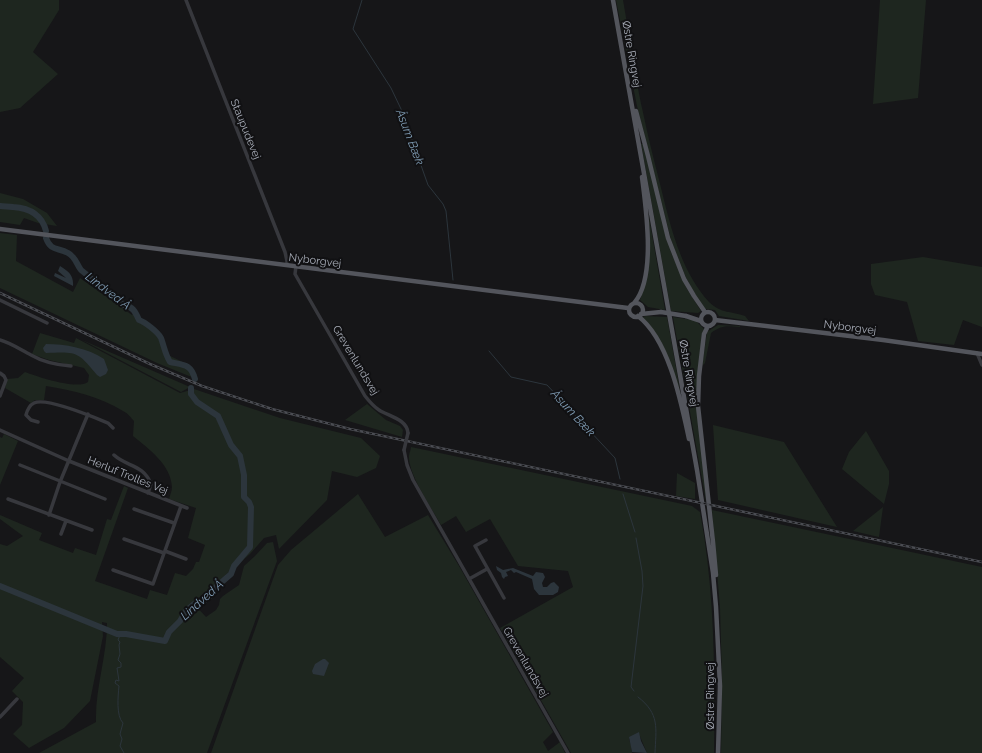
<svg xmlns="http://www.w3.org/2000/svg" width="982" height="753" font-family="Raleway,sans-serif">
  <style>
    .green { fill: #1e261f }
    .water { fill: #2c353c }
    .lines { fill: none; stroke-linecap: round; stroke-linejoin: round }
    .stream { stroke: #2c353c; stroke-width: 1 }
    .river { stroke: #2c353c; stroke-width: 6 }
    .minor { stroke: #37383d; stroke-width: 3.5 }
    .major { stroke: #53555c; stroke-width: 4.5 }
    .rail-casing { stroke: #4a4c52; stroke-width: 2.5 }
    .rail { stroke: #111113; stroke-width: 1; stroke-dasharray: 3; stroke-linecap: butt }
    .minor-bridge { stroke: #37383d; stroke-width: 3.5 }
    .major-bridge { stroke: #53555c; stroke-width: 4.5 }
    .labels { text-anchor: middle; stroke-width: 4; stroke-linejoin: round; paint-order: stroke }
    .street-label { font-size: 11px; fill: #a8adb8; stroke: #111113 }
    .water-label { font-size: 12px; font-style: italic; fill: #7f9bb3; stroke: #111113 }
  </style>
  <rect width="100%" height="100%" fill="#161618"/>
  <path class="green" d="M0,0H59V10L33,52L58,74L20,108L0,112Z
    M616,0H623C630,39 635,78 644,117C648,137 653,156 658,176C669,219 678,268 709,302C721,314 732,311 745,316L749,321L719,316L715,310L705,309L700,303L686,278L671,240L637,106Z
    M880,0H926L918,98L873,104Z
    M641,144H644L671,252L687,289L701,311L698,313L671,311Z
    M0,193L23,199L47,213L57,226L38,223L24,218L20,225L0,222Z
    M648,211L665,310L648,307L640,300C650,273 651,240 648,211Z
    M0,233L17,235L16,261L73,292L80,278L132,315L133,314L156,334L166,354L187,364L194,378L157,363L0,288Z
    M923,257L982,267V327L963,320L954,345L918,341L907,302L875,295L871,284V264Z
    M646,316L667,317L681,396C673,370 661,339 643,317Z
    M673,317L693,320L697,322L704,329L698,369L697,388L707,501H706Z
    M718,325L740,326V327C727,326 722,325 711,333L705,363L702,366L707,332Z
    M40,333L74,343L76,338L180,393L194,389L280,418L361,438L380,456L376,468L357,477L332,471L327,500L279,549L276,535L264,538L250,554L193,603L206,617L216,610L219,605L220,599L223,596L239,585L244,566L255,556L267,543L273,542L277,561L207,753H39L96,722C95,688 107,657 107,623L102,622L103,636L90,701L64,728L29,748L13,734L22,725L23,702L12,691L24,678L0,657V544L7,546L23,536L0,519V515L42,533L39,540L73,553L75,548L96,555L107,519L111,520L124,486L128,488L95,581L147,599L150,590L167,595L175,573L186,576L193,569L196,562H199L205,545L188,538L196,508L169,499C170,495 172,491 172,487C171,465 149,449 133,436L134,421C131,418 128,413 123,411C100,397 73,390 46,386L44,400H35L31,403L5,388L7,379L18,378L25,372C38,377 77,390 88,382L89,375L84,368L49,360L32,354Z
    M82,340L190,387L181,392Z
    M367,404L386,420L400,426L403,430L402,437L345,420Z
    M713,425L784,442L837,527L718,500Z
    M866,431L889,471V484L884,504L842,469L849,452Z
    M4,434L18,441L0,485V437L2,438Z
    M411,447L692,506L700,512C715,592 715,672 714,753H647L639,734L629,739L631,745L632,753H571L500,628L573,587L568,571L518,566L490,519L466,532L456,516L441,525C432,509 408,474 409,456C409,453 411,450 411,447Z
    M677,473L695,483V499L676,496Z
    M358,494L385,537L428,515L459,566L553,732L543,742L548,751L560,742L565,753H211L278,565L291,550Z
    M883,507L879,537L853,531Z
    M712,510L982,567V753H721L722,679L720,608Z"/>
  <path class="water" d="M60,266C68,271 74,275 73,286L54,276L55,273L66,278L58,271Z
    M46,344C65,344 88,348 104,359L108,370L106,374L100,377L97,375C77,351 77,352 46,353L44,351L43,348Z
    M496,566L503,570L513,568L533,576L536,572L543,573L545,577L542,583L543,587H547L551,583L554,582L559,587L558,592L553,595H539L534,589L532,579L516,572L514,573L511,570L506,572L508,576L505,577L504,579L502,577L501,573L497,570Z
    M323,659H325L329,663L324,676L313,674L312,671L315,664Z
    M639,732L641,741L647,753L632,752L629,737Z"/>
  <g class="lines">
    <path class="stream" d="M362,0L353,29L391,88L401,109L428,185L443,204L446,211L453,280
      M489,351L511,377L547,385L615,458L620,479
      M623,494L635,532
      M120,635L118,640L120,642L119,645L120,654L118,660L121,663V667L117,668L119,681L116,680L115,683L119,686C118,696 116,716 123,723L120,734L122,739L120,746L124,753
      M634,691L631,687L643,586L642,571L636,538
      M638,697C660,714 656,728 655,753"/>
    <path class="river" d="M0,206C4,207 8,206 13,207C29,208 42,215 46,231
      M46,238C51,252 58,247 68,253C75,256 77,265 81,270L124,305C133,307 135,311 139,320C145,322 158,332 161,338C164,346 165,354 170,362C184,365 191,364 195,379
      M0,586L117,634H126L165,641L169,632L180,621L186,611L194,604L207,599L214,592L216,587L231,574L234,566L250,547L251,507L249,502L244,497V475L240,456L231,445L218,416L197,402L191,394V388"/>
    <path class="minor" d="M186,0L285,252L287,261V265
      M296,266L295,274L365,396C369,401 373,406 379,410C388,416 407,419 408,433
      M0,300L47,323
      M0,340C11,343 21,350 31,355C43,362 57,365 71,366
      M977,353L982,365
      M0,373L4,376L6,380L0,396
      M38,422L31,420L26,415C27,411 30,405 34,403C46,397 96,418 108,423L113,428
      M0,430L69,461L187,508
      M404,450L407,465L413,480L568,753
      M114,455C127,467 143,464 151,484L148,493
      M20,465L105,499
      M8,499L92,530
      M134,509L174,523
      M49,515L60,482L88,414
      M61,534L66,521
      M124,539L164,553
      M486,540L475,546L504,598
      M165,551L186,559
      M113,570L153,584L181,506
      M469,579L487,569
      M0,717L17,699"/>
    <path class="major" d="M613,0L697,470L713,573L716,607L720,686L718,753
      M636,111L648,156L668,238L684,279L694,296L705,312
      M0,229L628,308
      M635,302C656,276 646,209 642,177
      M629 310a7 7 0 1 1 14 0a7 7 0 1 1-14 0Z
      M701 319a7 7 0 1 1 14 0a7 7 0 1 1-14 0Z
      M641,314L661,312
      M638,316C669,340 681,402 689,439
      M686,316L701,321
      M715,320L883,340L982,354
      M708,326L704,334L699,376L698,406L713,542L716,575"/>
    <g class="rail-casing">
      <path id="rail" d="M0,293L150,364L202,386L272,409L350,429L982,562"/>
    </g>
    <use href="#rail" class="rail"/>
    <path class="minor-bridge" d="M404,450L408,433"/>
    <path class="major-bridge" d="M661,312L686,316"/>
  </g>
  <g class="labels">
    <g class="street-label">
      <text transform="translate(632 54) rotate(80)" y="4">Østre Ringvej</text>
      <text transform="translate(246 129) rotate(68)" y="4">Staupudevej</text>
      <text transform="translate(315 260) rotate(7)" y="4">Nyborgvej</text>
      <text transform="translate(850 327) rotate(7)" y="4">Nyborgvej</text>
      <text transform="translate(356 360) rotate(59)" y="4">Grevenlundsvej</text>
      <text transform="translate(689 373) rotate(80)" y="4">Østre Ringvej</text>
      <text transform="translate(128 475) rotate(22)" y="4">Herluf Trolles Vej</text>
      <text transform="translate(526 662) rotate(60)" y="4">Grevenlundsvej</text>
      <text transform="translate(710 696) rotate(-90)" y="4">Østre Ringvej</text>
    </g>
    <g class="water-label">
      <text transform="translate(410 137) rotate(69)" y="4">Åsum Bæk</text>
      <text transform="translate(108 291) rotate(37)" y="4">Lindved Å</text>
      <text transform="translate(573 413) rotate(47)" y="4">Åsum Bæk</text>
      <text transform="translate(202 600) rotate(-42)" y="4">Lindved Å</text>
    </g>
  </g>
</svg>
